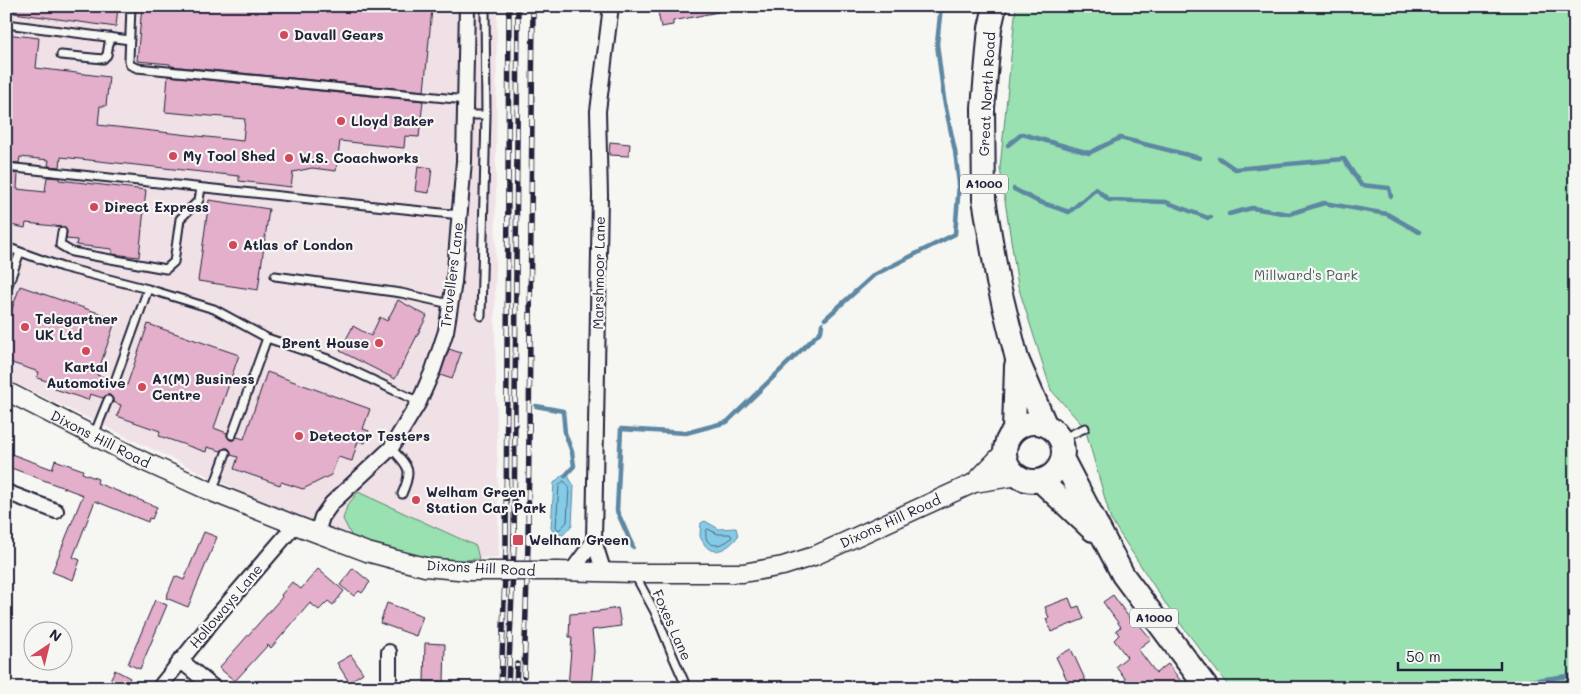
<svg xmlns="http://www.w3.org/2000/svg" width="1581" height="694" font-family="Mali,sans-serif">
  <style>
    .built { fill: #f0e1e6 }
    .green { fill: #99e1b0; stroke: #5e8276 }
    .water { fill: #85cbe6; stroke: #5d87a2 }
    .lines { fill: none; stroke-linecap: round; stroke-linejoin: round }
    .shore { stroke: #4a667f; stroke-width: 1 }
    .stream { stroke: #5d87a2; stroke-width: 4.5 }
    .building { fill: #e3afca; stroke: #22223b }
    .service-casing { stroke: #22223b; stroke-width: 11 }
    .minor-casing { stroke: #22223b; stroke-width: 18 }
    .tertiary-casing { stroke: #22223b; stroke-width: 21 }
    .primary-casing { stroke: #22223b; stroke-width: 26 }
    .service { stroke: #f6f6f2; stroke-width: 7 }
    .minor { stroke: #f6f6f2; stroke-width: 14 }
    .tertiary { stroke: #f6f6f2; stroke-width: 18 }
    .primary { stroke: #f6f6f2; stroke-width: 22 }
    .rail-casing { stroke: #22223b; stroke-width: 5.5 }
    .rail { stroke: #f6f6f2; stroke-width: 4; stroke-dasharray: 11; stroke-linecap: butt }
    .tertiary-bridge-casing { stroke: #22223b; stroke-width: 21; stroke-linecap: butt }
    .tertiary-bridge { stroke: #f6f6f2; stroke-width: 18 }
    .poi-dot { fill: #d1495b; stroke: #f6f6f2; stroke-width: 2 }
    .labels { text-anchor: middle; stroke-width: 4.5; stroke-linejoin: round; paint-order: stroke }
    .shield { fill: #f6f6f2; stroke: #626272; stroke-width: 1 }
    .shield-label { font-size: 12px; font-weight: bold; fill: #22223b }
    .poi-label { font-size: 14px; font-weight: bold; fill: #22223b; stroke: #f6f6f2; text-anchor: start }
    .street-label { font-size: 14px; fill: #22223b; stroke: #f6f6f2 }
    .park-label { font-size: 14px; fill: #465b5e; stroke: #f6f6f2 }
  </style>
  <rect width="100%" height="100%" fill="#f6f6f2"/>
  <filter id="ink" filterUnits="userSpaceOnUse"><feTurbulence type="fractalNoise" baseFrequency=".02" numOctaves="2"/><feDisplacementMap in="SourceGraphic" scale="10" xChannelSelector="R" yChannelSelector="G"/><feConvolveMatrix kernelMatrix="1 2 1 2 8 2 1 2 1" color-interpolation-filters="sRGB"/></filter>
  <g filter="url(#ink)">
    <path class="built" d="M6,6H497L495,328L499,557L448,561L394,552L292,516L6,379V244L10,232L6,231Z"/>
    <path class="green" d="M1016,6H1575V688H1230L1169,609L1111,520L1085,428L1051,390L1018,286L1000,168Z
      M358,492L476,546L479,559L448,561L394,552L352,537L343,519L347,506Z"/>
    <path class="water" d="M562,475L568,476L574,486L572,525L563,535H555L551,528L554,483Z
      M705,521L719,529L736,528L738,536C730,548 712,559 703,542C702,540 700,538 700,535C700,531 701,527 701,523Z"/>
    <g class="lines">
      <path class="shore" d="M564,481L569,487L567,522L559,530L556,527L559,486Z
        M708,529L718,534H730L732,537C723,548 703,549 706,531Z"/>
      <path class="stream" d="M1008,145L1022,134L1089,153L1120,138L1200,158
        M1219,158L1235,169L1344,159L1361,185L1389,188L1391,196
        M1014,189L1037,201L1069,212L1096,189L1109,200L1166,202L1208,218L1211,217
        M1229,214L1252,208L1289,214L1324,203L1387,214L1419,232
        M825,319L874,275L955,234L959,184L955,151L944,99L937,44L941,6
        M536,406L563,411L565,433L572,452L574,466L565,476
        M633,547L617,511L621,429L686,433L727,422L821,331L822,324
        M1512,688L1530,681L1575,675"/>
    </g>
    <path class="building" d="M14,6H118L116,27L14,13Z
      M142,6H407L432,9L424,91L170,66V64L137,61Z
      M657,6H718V12L673,21V25L661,27Z
      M6,34L39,38L36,68L109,77L106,106H100L98,125L243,141L245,119L165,112L168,76L423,101L419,137L405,136L404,148L340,141L336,171L312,168L293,172L291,187L239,181V176L61,157L60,167L48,166L49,160L20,157L19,163L6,162Z
      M610,142L630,144L629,156L609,155Z
      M418,166L432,168L429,193L415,191Z
      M6,172L18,174L17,189L45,192L47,177L59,178V180L146,190L139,257L112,254V249L76,245L77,240L66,239L67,231L63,227L26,223L25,228L6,224Z
      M209,200L269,209L258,290L198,281Z
      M20,286L116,319L97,375L110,379L111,384L114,386L118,385L120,383L127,385L148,324L239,355L214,428L227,433V436L230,440H233L237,437L244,439L267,372L370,409L363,429L369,431L365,443L358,441L352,461L338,457L331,475L303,489L281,482L280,485L234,469L238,457L231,455V452L228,448H225L221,451L207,447L206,452L159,436L160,431L117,416L121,405L113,402V399L110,395H107L103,398L90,394L88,400L55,389L56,384L37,378L39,372L6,361V326Z
      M398,300L427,316L395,379L340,351L353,326L371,336L380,317L387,321Z
      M449,349L461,353L452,379L440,375Z
      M6,452L52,469L55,460L83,470L82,473L98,479L97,483L157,507L152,519L149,518L148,522L95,501L73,557L80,560L73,580L52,572L83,495L6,466Z
      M204,532L217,537L188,607L166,598L175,576L184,580Z
      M353,568L370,582L362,593L359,591L354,596L340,585Z
      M318,569L344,591L333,605L328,601L319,610L310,603L271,648L268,645L235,681L219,668L282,597L281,595L292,582L301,589Z
      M1113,595L1130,619L1133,617L1151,639L1138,649L1156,673L1168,664L1186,688H1132L1116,666L1127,657L1114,640L1119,635L1116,630L1121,627L1103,602Z
      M1069,598L1073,608L1079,606L1084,619L1051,632L1046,619L1049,618L1045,607Z
      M155,600L167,605L140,669L128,664Z
      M387,603L423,616L416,636L380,623Z
      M618,608L621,626L592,630L594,651L591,687H568L572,637H569L570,614L599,612V611Z
      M425,643L445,644L444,682H424Z
      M1071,649L1089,688H1071L1056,657Z
      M351,655L363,673L349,682L337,663Z
      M115,670L130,678L125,688H106Z"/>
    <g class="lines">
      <g class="service-casing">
        <path id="service" d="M131,6L129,60L130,65L137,68L466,100
          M6,24L130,40
          M61,55L103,59L107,55L110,37
          M465,115H486
          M6,167L460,215
          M62,232L60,245L72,252L166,269L174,262L180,219L199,200L201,188
          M12,249L62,267L148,289L214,309L267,338L328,359L419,402
          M275,276L401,293L450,304
          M6,291L20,252
          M481,316L486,115L485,6
          M115,381L148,289
          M94,435L108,400
          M232,435L267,338
          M1061,439L1085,428
          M391,448C409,467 413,469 402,494
          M212,492L226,453
          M635,575L655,612L672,654L687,688"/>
      </g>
      <g class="minor-casing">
        <path id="minor" d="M6,492L56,511
          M317,533L322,517L332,503L391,448L419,402L433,370L446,331L454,282L464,161L467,6
          M571,572L594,541
          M604,573L594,541L600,196L598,111L611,6
          M180,660L214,688
          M159,688L215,618L295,525
          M389,688V652"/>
      </g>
      <g class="tertiary-casing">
        <g id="tertiary">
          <path id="s1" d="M6,391L143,461L212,492L295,525L367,552L397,560L425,567L469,571"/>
          <path d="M974,483L1004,452"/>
          <path id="s2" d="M558,571L634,573H743L783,566L814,556L974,483L1018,476"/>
        </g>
      </g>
      <g class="primary-casing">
        <path id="primary" d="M995,6L990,28L983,108L984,199L998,282L1017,359L1045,424
          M1005 452a29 29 0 1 1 58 0a29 29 0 1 1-58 0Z
          M1014,430L1016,366
          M1063,460L1123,575L1207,688
          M1041,481L1093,530"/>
      </g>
      <use href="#service" class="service"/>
      <use href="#minor" class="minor"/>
      <use href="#tertiary" class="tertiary"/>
      <use href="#primary" class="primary"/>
      <g class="rail-casing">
        <path id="rail" d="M524,676L528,545L533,6
          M501,688L506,544L509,6
          M508,688L514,544L518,6
          M516,688L517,664"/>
      </g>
      <use href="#rail" class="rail"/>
      <g class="tertiary-bridge-casing">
        <path id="tertiary-bridge" d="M469,571H558"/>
      </g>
      <use href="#tertiary-bridge" class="tertiary-bridge"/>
    </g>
  </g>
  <g class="poi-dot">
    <circle cx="284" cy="35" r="5"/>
    <circle cx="341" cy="121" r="5"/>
    <circle cx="173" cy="156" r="5"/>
    <circle cx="289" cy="158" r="5"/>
    <circle cx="94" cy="207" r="5"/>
    <circle cx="233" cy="245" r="5"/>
    <circle cx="25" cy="327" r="5"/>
    <circle cx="379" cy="343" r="5"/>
    <circle cx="86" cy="351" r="5"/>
    <circle cx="142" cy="387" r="5"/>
    <circle cx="299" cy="436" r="5"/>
    <circle cx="416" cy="500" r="5"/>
    <rect x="512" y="534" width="12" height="12" rx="2.5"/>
  </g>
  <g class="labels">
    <g class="shield">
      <rect x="960" y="174.5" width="48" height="19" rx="4"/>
      <rect x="1130" y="608.5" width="48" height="19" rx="4"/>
    </g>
    <g class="shield-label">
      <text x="984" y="188">A1000</text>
      <text x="1154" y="622">A1000</text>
    </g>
    <g class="poi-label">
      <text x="294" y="40">Davall Gears</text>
      <text x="351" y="126">Lloyd Baker</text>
      <text x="183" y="161">My Tool Shed</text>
      <text x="299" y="163">W.S. Coachworks</text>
      <text x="104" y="212">Direct Express</text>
      <text x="243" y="250">Atlas of London</text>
      <text x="35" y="324">Telegartner<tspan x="35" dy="16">UK Ltd</tspan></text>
      <text x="369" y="348" text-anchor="end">Brent House</text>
      <text x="86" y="372" text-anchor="middle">Kartal<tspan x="86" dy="16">Automotive</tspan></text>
      <text x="152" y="384">A1(M) Business<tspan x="152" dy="16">Centre</tspan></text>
      <text x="309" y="441">Detector Testers</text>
      <text x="426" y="497">Welham Green<tspan x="426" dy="16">Station Car Park</tspan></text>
      <text x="529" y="545">Welham Green</text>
    </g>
    <g class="street-label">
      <text transform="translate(987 94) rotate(-87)" y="5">Great North Road</text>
      <text transform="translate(599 273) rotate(-89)" y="5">Marshmoor Lane</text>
      <text transform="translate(452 275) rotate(-83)" y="5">Travellers Lane</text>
      <text dy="5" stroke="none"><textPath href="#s1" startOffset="106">Dixons Hill Road</textPath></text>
      <text dy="5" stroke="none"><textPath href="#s2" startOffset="342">Dixons Hill Road</textPath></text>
      <text transform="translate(481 568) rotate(3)" y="5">Dixons Hill Road</text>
      <text transform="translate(226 606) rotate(-50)" y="5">Holloways Lane</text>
      <text transform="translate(672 625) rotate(66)" y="5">Foxes Lane</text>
    </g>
    <g class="park-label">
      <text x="1306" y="280">Millward's Park</text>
    </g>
  </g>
  <rect width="1581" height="694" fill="none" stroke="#f6f6f2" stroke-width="25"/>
  <rect x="12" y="12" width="1556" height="669" fill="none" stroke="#22223b" stroke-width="2" filter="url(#ink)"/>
  <g transform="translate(48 646) rotate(35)"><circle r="24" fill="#f6f6f2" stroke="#a1a1a9"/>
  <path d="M0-4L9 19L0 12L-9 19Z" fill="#d1495b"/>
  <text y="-8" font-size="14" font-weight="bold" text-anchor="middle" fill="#22223b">N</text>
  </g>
  <path d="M1398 662v8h104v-8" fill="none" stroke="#22223b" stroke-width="2.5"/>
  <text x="1406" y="662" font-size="15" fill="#22223b" stroke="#f6f6f2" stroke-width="4" paint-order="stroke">50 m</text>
</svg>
